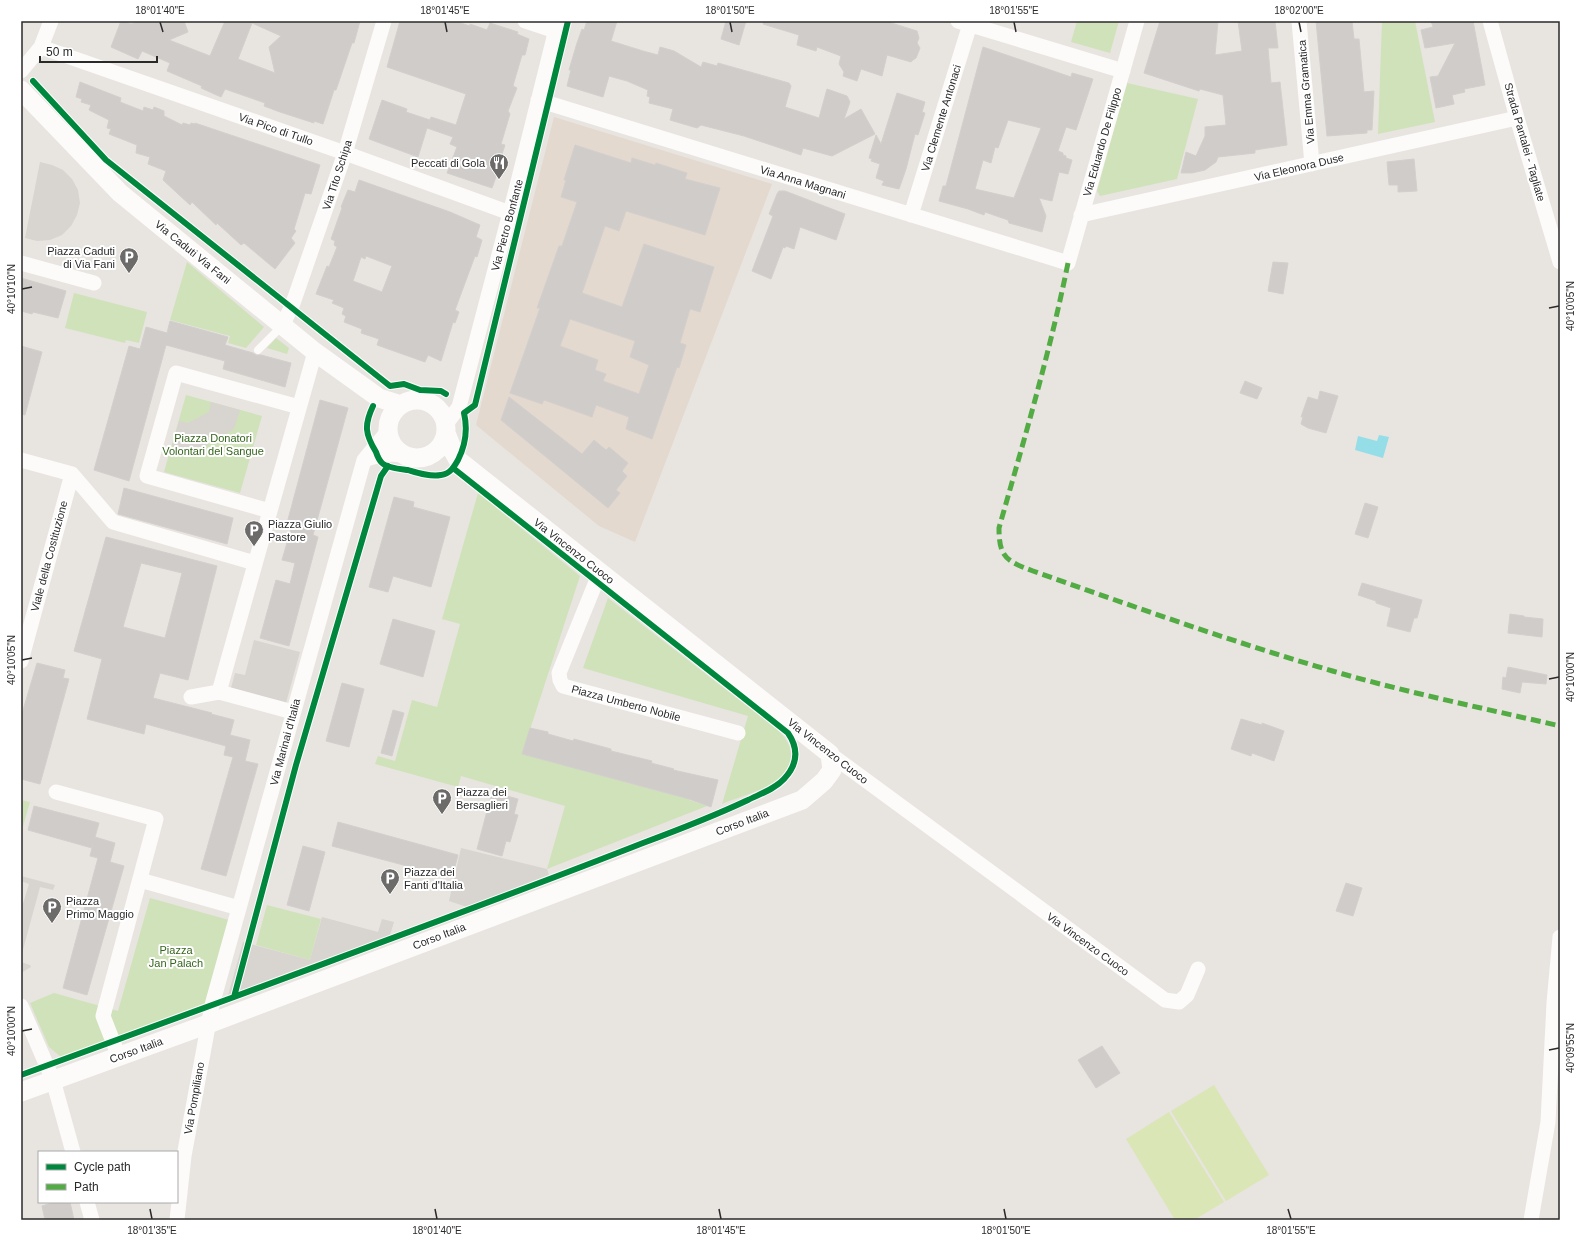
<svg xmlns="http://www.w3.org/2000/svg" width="1581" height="1241" font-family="Arial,sans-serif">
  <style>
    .education { fill: #e3d9ce }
    .green { fill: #d0e2ba }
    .pitch { fill: #dbe6b7 }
    .plaza { fill: #d8d4d0 }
    .water { fill: #95dee8 }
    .building { fill: #cfccca; stroke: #d3cfcc; fill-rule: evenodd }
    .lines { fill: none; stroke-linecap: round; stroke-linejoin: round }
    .service { stroke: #fcfbfa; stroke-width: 8 }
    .minor { stroke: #fcfbfa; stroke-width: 15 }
    .tertiary { stroke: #fcfbfa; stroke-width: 19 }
    .quiet { stroke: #53ab44; stroke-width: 5; stroke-dasharray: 10 5; stroke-linecap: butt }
    .cycleway-casing { stroke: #fff; stroke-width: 8 }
    .cycleway { stroke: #00873e; stroke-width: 6 }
    .ticks { fill: none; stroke: #2a2a2a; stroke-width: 1.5 }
    .labels { text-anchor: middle; stroke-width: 4; stroke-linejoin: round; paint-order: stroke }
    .street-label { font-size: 11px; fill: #2a2a2a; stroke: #fff }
    .poi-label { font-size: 11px; fill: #2a2a2a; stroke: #fff; text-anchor: start }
    .park-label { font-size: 11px; fill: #35651c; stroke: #fff }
    .neatline { fill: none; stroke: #2a2a2a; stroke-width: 1.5 }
    .ticks-label { font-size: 10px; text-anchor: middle; fill: #2a2a2a }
  </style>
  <rect width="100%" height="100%" fill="#e8e4e0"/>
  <path class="education" d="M554,117L772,184L635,542L599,526L476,425Z"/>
  <path class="green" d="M1077,21H1119L1110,53L1071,42Z
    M1382,21H1415L1435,122L1378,134Z
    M1127,83L1198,99L1177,179L1100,196L1097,191Z
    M187,262L264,327L246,348L228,343L230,336L170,320Z
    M74,293L147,312L139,343L126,340L125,343L65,328Z
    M276,338L289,348L287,354L267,348Z
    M186,395L262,416L240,493L164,472Z
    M478,493L580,576L522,754L556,763L626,778L625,782L671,794L672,791L678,796L682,797L683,795L690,797L689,800L707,806L547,869L565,806L461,776L458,787L375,764L378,756L395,761L412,700L437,707L460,624L442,619Z
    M608,598L779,731C795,748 795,762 779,779C769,789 736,798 722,804L748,716L583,668Z
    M21,800L30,802L21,833Z
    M150,898L229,920L206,1003L61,1057L49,1047L30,1003L54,993L118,1011Z
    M267,905L321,919L310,960L256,945Z"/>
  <path class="pitch" d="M1214,1085L1269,1175L1226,1201L1171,1111Z
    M1169,1112L1224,1202L1194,1220H1175L1126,1139Z"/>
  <path class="plaza" d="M40,162L52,165L63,170L72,179L78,190L80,203L77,215L71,226L62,235L50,240L37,241L25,238Z
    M211,402L240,410L234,429L195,452L172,446L179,421L188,423L209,412Z
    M254,640L300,652L286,703L231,688L235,673L245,675Z
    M461,848L547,869L550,878L470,908L449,901Z
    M21,876L55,885L53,890L40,887L21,957V910L29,884L21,881Z
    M322,917L378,932L382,919L394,922L389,938L227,999L243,942L310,960Z
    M21,962L30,965L31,967L21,973Z"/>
  <path class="water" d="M1379,435L1389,437L1383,458L1355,450L1358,436L1377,441Z"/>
  <path class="building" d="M121,21L131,24L140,21H184L188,32L169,40L210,56L225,21H360L354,43H352L336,90H334L323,124L314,121V123L280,112L264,106L265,103L225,89L221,97L201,88L202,86L167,71L170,63L142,51L138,59L111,47ZM252,23L281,36L269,47L275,73L238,59Z
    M400,21H454L470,26V24L487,30L490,23L518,32L517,34L529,39L525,55H522L514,82L513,86L517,88L508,111L510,114L501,144L505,145L499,163L493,173L497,174L492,188L447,173L457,147L450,144L453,137L427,128L418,157L369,139L382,100L407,109L406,112L430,120L428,125L431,117L456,125L466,94L387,67Z
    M587,21H617L611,41L643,51L658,55L660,47L674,51L701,67L703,62L717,66L718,63L789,83L791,86L785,107L819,118L827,89L847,96L850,102L844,119L861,109L875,134L832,156L803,148L801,155L744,136L701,125L697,128L670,120L673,109L649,103L650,97L647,96L648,90L627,81L609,76L603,97L567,86L571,70H569L577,43L582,29L584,30Z
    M726,21H746L739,45L721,39Z
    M764,21H885L917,31L919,38L917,43L920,48L916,58L913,60L911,62L887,55L882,76L861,69L857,81L843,76L844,72L839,64L841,56L817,47L816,51L797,45L799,35L763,24Z
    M1160,21H1218L1215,55L1242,51L1238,21H1275L1278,48H1268L1271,83L1280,82L1287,145L1255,150V153L1218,157L1216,162L1205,170L1192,173H1181L1186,152L1196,156L1205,136V127L1226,125L1223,95L1200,89L1199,91L1144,73Z
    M1316,21H1352L1354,39H1359L1364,92L1374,91L1372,130H1367V133L1327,136Z
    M1431,21H1473L1485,85L1464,89L1465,92L1452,95L1454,104L1436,108L1430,77L1438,76L1455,43L1425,48L1421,30L1433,27Z
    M983,47L1071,77L1072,73L1093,79L1076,130L1066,127L1058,151L1063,153V155L1066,156V158L1072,160L1068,174L1059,172L1052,201L1039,198L1046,216L1042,232L1009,223L1008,220L985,212L984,215L968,209L939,201L943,186H946ZM1008,120L1041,128L1014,198L975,189L983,160L991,163L995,147L998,148Z
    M80,82L121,98L120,102L143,111L144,107L153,110L154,107L164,111V116L182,125L183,123L190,125L191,123L195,124V123L320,165L311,194L305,193L294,229L296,231L291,238L295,243L275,269L244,243L241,245L217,223L216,225L192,202L190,205L163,180L166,171L148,164L150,157L136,153L137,145L109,134L111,129L107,128L109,120L89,110L91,105L81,102L82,99L76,97Z
    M897,93L925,102L922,112L925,113L918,135L915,134L906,169L899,189L882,185L884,181L876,178L880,164L871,161L872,159L869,158L876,135L881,144Z
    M575,145L631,163L632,158L655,165L656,163L687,173L685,179L720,188L705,235L626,211L619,231L605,226L582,293L622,307L644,244L714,267L700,312L690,309L680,343L686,345L679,368L677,367L652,439L626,429L629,417L596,405L592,417L544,400L542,404L510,393L540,308H537L559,246H562L577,202L561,197L566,180H564ZM570,319L635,341L630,357L649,365L639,394L603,381L606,374L595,370L598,360L560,346Z
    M1414,159L1417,191L1398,192V185H1389L1387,162Z
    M359,180L450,212L480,225L476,237L482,240L477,257L475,256L455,310L459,312L455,323L453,322L441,361L428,355L425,362L377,345L379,339L361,333L362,329L344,322L346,316L342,314L344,308L332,303L334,300L316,294L327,266L329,267L337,247L334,245L335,241L331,239L342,208L341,207L348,190L355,192ZM366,256L392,266L382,292L353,281L361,257L365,259Z
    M779,191H785L845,214L836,240L800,227L794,249L786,246L785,248L783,247L771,279L752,271L773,216L769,214L777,194Z
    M1273,262L1288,263L1283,294L1268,291Z
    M21,278L66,291L58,318L33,312L32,314L21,311Z
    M170,321L228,337L225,345L253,353L256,355H261L291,363L285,387L223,369L225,361L166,345L129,481L94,470L129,346L140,349L146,327L167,333Z
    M21,346L42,352L25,415L21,414Z
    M1245,381L1262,388L1257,399L1240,393Z
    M1320,391L1338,396L1326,433L1308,428L1301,424L1303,417H1301L1308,397L1318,400Z
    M509,397L582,454L594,440L606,450L609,447L628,463L622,471L627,476L616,490L620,493L608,508L501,420Z
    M320,400L348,408L313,535L318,537L289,646L260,638L276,580L290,584L295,563L282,560L291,529L286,527Z
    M124,488L233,518L227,544L118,514Z
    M394,497L414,502L413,507L450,517L431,587L393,576L388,592L369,587Z
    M1365,503L1378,507L1368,538L1355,534Z
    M106,537L217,566L188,680L160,673L153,698L212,713L211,714L234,720L230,735L250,740L245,761L258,764L226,876L201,869L233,757L224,755L226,746L146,724L144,734L87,719L102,659L74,651ZM141,563L182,573L165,638L123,627Z
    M1362,583L1422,600L1417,618H1414L1410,632L1387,626L1391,608L1376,603V601L1358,595Z
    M1510,614L1524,616V617L1543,619L1542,637L1508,633Z
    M393,619L435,631L423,677L380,664Z
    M37,663L65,670L63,678L69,679L40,784L21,779V717Z
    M1508,667L1547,675L1546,684L1522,682L1520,693L1502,689L1503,677L1506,678Z
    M342,683L364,689L349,747L326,741Z
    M393,710L404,713L392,756L381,753Z
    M1241,719L1262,725V723L1284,731L1274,761L1252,753L1251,756L1231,749Z
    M530,728L548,732V734L573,741L574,739L611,749V751L652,761L651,763L674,769L673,770L718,780L711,807L689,799L522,754Z
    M492,792L518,799L514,814L518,815L510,842L506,841L502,856L477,849Z
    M34,806L99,823L95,837L115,843L110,862L124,866L87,995L63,988L98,858L90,856L93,844L92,848L28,830Z
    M338,822L458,855L452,878L332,846Z
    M303,846L325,852L309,911L287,905Z
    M1346,883L1362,888L1353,916L1336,911Z
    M1102,1046L1120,1073L1096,1088L1078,1060Z
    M55,1202H70L74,1220H45L42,1206Z"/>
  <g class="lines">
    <path class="service" d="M258,350L282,326"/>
    <path class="minor" d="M525,21L555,31
      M958,21L1123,71
      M1299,21L1312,164
      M1490,21L1517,118L1560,262
      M41,47L345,153L510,213
      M21,71L41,47L51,21
      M538,100L1068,263L1137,21
      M911,215L971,21
      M1081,215L1517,118
      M21,263L94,283
      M282,326L292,306L345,153L384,21
      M299,407L176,373L147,476L270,511L315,352
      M446,424L459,407L518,182L558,21
      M21,460L72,474
      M364,460C378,455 388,453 403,455
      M72,474L113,522L255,563
      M600,572L559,673L560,680L563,686L738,733
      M21,661L72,474
      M219,692L270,511
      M191,697L219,692L293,712
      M830,754L1165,1000L1179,1002L1187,995L1198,969
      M56,792L156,819L103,1016L119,1057
      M140,880L239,908
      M21,1006L53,1080L73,1152
      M87,1202L92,1220
      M177,1220L184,1156L212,1005L364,460L388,431
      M1531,1220L1548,1122L1554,1003L1560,937"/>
    <path class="tertiary" d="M21,90L120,193L315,352L379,398L401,405
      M388 429a29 29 0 1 1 58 0a29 29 0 1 1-58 0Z
      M21,1092L208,1024L802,800L824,781L832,770L830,754L458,460L453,451L446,433"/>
    <path class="quiet" d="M1068,263C1050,352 1024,440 999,528C999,557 1006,561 1033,571C1135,607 1238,644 1343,674C1414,694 1487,709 1560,726"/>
    <g class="cycleway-casing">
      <path id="cycleway" d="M33,81L106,160L390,386L404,384L420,390L441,391L446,394
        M373,406C364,425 365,434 376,452C377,455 379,460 382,463C387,468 400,469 408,470C418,473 430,477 441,475C450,474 454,467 458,460C466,444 468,430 464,413L475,405L568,21
        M234,997C371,946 508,896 643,843C678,830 714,816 748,800C760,794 775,789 784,779C798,764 799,749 788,733L453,468
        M21,1075L234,997L296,765L381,476L388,466"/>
    </g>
    <use href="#cycleway" class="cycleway"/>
  </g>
  <path class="ticks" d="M160,22L163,32M445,22L447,32M730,22L732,32M1014,22L1016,32M1299,22L1301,32M22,289L32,287M1549,308L1559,306M22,660L32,658M1549,679L1559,677M22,1031L32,1029M1549,1050L1559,1048M150,1209L152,1219M435,1209L437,1219M719,1209L721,1219M1004,1209L1006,1219M1288,1209L1291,1219"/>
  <defs>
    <g id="restaurant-pin" transform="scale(1)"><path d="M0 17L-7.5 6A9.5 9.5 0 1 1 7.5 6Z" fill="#6c6b6a" stroke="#fff"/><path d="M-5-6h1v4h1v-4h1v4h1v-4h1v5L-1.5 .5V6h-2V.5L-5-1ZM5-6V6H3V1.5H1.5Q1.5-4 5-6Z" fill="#fff"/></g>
    <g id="parking-pin" transform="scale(1)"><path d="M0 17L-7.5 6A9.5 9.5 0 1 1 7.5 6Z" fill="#6c6b6a" stroke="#fff"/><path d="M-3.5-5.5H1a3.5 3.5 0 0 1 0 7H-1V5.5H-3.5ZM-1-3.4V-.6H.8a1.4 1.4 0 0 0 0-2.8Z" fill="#fff"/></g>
  </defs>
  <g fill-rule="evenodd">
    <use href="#restaurant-pin" x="499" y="163"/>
    <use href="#parking-pin" x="129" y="257"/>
    <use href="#parking-pin" x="254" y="530"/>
    <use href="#parking-pin" x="442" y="798"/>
    <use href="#parking-pin" x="390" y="878"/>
    <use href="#parking-pin" x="52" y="907"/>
  </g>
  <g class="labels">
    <g class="street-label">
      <text transform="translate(1306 92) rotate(-95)" y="4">Via Emma Gramatica</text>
      <text transform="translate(941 118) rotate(-73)" y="4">Via Clemente Antonaci</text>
      <text transform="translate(276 129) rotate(19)" y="4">Via Pico di Tullo</text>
      <text transform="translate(1102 142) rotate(-74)" y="4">Via Eduardo De Filippo</text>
      <text transform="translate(1525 142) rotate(74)" y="4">Strada Pantalei - Tagliate</text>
      <text transform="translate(1299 167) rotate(-13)" y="4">Via Eleonora Duse</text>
      <text transform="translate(337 175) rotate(-72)" y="4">Via Tito Schipa</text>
      <text transform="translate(803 182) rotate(17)" y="4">Via Anna Magnani</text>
      <text transform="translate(507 225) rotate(-75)" y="4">Via Pietro Bonfante</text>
      <text transform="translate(193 252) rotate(39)" y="4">Via Caduti Via Fani</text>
      <text transform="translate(574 551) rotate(38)" y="4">Via Vincenzo Cuoco</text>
      <text transform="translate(49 556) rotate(-75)" y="4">Viale della Costituzione</text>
      <text transform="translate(626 703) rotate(15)" y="4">Piazza Umberto Nobile</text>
      <text transform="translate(285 742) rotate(-75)" y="4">Via Marinai d'Italia</text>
      <text transform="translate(828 751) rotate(38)" y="4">Via Vincenzo Cuoco</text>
      <text transform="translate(742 822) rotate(-21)" y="4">Corso Italia</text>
      <text transform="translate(439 936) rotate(-21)" y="4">Corso Italia</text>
      <text transform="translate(1088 944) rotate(36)" y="4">Via Vincenzo Cuoco</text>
      <text transform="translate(136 1050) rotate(-20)" y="4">Corso Italia</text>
      <text transform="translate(194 1098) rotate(-80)" y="4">Via Pompiliano</text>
    </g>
    <g class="poi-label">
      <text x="485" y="167" text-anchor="end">Peccati di Gola</text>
      <text x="115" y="255" text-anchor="end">Piazza Caduti<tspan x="115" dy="13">di Via Fani</tspan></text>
      <text x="268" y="528">Piazza Giulio<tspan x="268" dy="13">Pastore</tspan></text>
      <text x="456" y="796">Piazza dei<tspan x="456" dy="13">Bersaglieri</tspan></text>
      <text x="404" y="876">Piazza dei<tspan x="404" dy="13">Fanti d'Italia</tspan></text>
      <text x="66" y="905">Piazza<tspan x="66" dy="13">Primo Maggio</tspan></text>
    </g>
    <g class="park-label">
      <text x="213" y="442">Piazza Donatori<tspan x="213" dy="13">Volontari del Sangue</tspan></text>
      <text x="176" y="954">Piazza<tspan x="176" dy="13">Jan Palach</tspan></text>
    </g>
  </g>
  <rect width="1581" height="1241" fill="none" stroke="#ffffff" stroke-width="44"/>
  <rect x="38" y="1151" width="140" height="52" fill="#ffffff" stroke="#aaaaaa"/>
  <rect x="46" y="1164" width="20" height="6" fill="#00873e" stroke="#aaaaaa"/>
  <text x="74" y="1171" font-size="12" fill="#2a2a2a">Cycle path</text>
  <rect x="46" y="1184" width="20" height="6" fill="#53ab44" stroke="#aaaaaa"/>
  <text x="74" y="1191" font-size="12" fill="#2a2a2a">Path</text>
  <path d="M40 56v6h117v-6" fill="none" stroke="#2a2a2a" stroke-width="2"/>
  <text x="46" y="56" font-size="12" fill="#2a2a2a" stroke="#ffffff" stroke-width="3" paint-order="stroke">50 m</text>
  <rect x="22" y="22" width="1537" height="1197" class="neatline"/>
  <g class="ticks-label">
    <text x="160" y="14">18°01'40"E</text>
    <text x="445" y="14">18°01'45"E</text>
    <text x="730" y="14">18°01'50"E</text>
    <text x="1014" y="14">18°01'55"E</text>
    <text x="1299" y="14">18°02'00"E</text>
    <text transform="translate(11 289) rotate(-90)" y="4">40°10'10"N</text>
    <text transform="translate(1570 306) rotate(-90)" y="4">40°10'05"N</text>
    <text transform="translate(11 660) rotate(-90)" y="4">40°10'05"N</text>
    <text transform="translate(1570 677) rotate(-90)" y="4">40°10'00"N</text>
    <text transform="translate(11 1031) rotate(-90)" y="4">40°10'00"N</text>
    <text transform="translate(1570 1048) rotate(-90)" y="4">40°09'55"N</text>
    <text x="152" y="1234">18°01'35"E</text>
    <text x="437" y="1234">18°01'40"E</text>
    <text x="721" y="1234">18°01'45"E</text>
    <text x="1006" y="1234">18°01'50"E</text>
    <text x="1291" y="1234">18°01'55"E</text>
  </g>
</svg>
